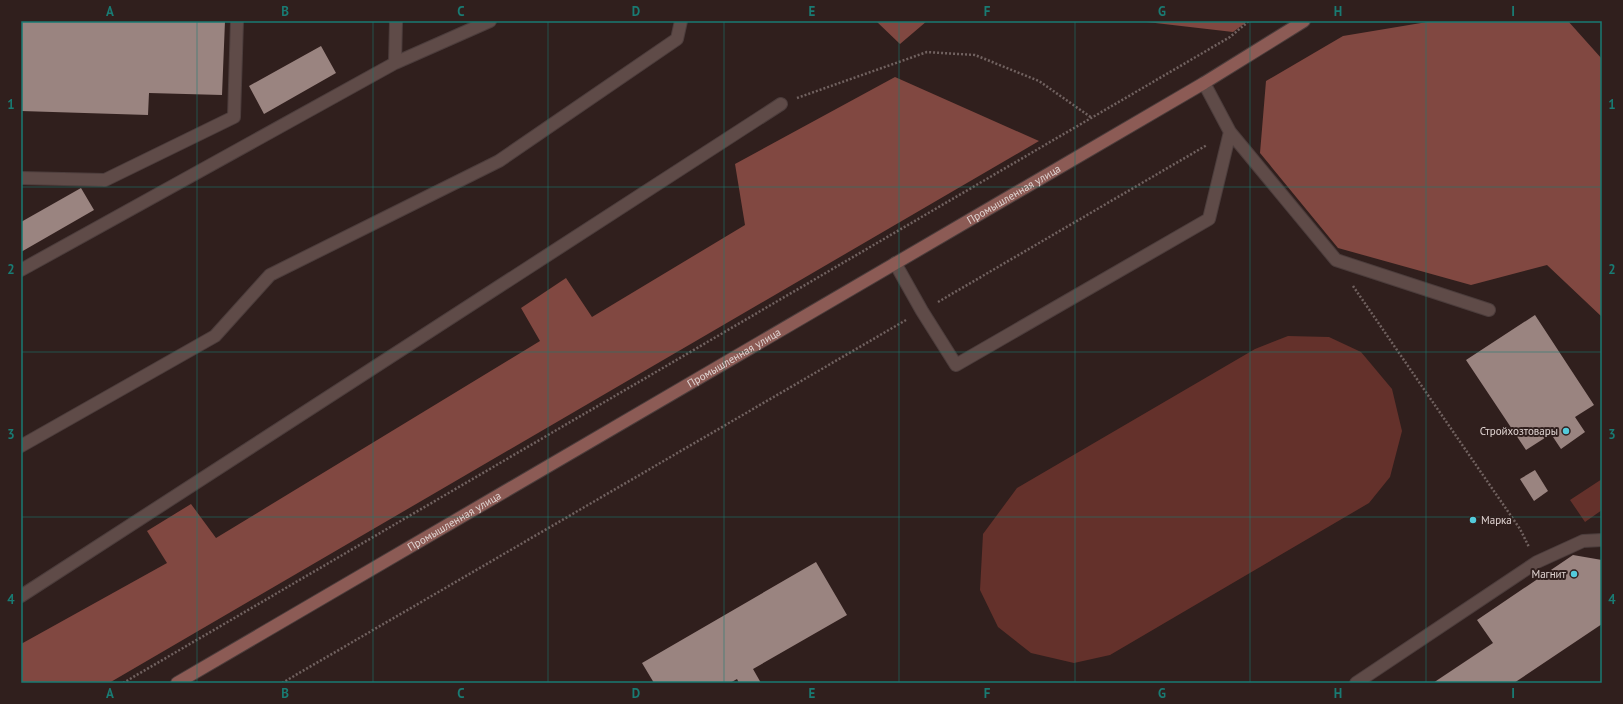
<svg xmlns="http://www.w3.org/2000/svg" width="1623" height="704" font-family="'PT Sans',sans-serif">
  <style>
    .green { fill: #64312b }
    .forest { fill: #814841 }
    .building { fill: #9a8480 }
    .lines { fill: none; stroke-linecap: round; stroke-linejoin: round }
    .lane-casing { stroke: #4c3d3c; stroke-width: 14 }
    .secondary-casing { stroke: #4c3d3c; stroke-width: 14 }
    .path { stroke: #716260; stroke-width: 2.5; stroke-dasharray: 2 2; stroke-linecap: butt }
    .lane { stroke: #5f4b48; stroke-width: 12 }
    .secondary { stroke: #8c5b55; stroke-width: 12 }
    .grid { fill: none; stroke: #197b73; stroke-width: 1; stroke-opacity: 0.55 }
    .poi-dot { fill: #53cbdb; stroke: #301f1d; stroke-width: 1.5 }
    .labels { text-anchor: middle; stroke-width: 4; stroke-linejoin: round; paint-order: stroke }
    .street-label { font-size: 11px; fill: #e0d4d2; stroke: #301f1d }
    .poi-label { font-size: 11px; fill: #e0d4d2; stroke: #301f1d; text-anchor: end }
    .neatline { fill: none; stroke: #197b73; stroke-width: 1.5 }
    .grid-label { font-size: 13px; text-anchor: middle; font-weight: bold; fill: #197b73 }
  </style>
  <rect width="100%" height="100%" fill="#301f1d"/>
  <path class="green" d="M1288,336L1329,337L1361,352L1392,389L1402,431L1390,477L1369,503L1110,655L1074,663L1031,653L998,627L980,590L983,534L1017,488L1255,349Z
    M1602,479V510L1585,522L1570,500Z"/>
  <path class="forest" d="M876,21H927L900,44Z
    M1138,21H1248L1233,32Z
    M1433,21H1568L1602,59V317L1547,265L1471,285L1338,248L1260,153L1266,81L1343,36Z
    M895,77L1039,141L109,683H21V644L167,563L147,531L191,504L216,538L540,341L521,308L566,278L592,317L745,225L735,164Z"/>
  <path class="building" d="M21,21H225L222,95L149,93L148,115L21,111Z
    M321,46L336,73L264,114L249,86Z
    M81,188L94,210L21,252V222Z
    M1535,315L1594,405L1575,417L1585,432L1561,449L1551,434L1526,450L1466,360Z
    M1535,470L1548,491L1534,501L1520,479Z
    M1573,555L1602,560V624L1514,683H1433L1493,643L1477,620Z
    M816,562L847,615L753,669L761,683H739L737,679L730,683H654L642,663Z"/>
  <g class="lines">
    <g class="lane-casing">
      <path id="lane" d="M395,63L396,21
        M1204,83L1230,132L1336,260L1489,310
        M21,178L105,180L234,117L237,21
        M895,263L922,311L956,365L1209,219L1230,132
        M21,270L395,63L490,21
        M21,446L215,336L270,275L499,161L677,39L681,21
        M21,596L781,104
        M1356,683L1537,562L1583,541L1602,540"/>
    </g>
    <g class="secondary-casing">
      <g id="secondary">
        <path id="s1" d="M177,683L1204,83L1304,21"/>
      </g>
    </g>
    <path class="path" d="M797,98L927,52L975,55L1039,81L1092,118
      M1353,286L1520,529L1529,547
      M938,302L1207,145
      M123,683L1230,37L1249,21
      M282,683L906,320"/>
    <use href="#lane" class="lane"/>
    <use href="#secondary" class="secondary"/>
  </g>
  <path class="grid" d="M197,21V683M373,21V683M548,21V683M724,21V683M899,21V683M1075,21V683M1250,21V683M1426,21V683M21,187H1602M21,352H1602M21,517H1602"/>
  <g class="poi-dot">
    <circle cx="1566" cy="431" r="4"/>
    <circle cx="1473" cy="520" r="4"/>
    <circle cx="1574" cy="574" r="4"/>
  </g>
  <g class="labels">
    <g class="street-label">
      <text dy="4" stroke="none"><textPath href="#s1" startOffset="969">Промышленная улица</textPath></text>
      <text dy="4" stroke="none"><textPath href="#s1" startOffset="645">Промышленная улица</textPath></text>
      <text dy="4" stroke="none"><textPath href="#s1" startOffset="321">Промышленная улица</textPath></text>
    </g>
    <g class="poi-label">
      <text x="1558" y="435">Стройхозтовары</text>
      <text x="1481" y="524" text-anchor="start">Марка</text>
      <text x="1566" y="578">Магнит</text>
    </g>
  </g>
  <rect width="1623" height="704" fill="none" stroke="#301f1d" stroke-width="44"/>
  <rect x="22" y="22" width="1579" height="660" class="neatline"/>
  <g class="grid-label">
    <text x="110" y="16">A</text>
    <text x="285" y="16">B</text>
    <text x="461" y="16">C</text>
    <text x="636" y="16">D</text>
    <text x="812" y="16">E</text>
    <text x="987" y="16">F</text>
    <text x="1162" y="16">G</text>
    <text x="1338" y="16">H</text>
    <text x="1513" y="16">I</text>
    <text x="11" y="109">1</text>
    <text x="1612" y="109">1</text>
    <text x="11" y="274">2</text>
    <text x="1612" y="274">2</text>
    <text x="11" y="439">3</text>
    <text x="1612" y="439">3</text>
    <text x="11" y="604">4</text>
    <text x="1612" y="604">4</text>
    <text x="110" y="698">A</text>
    <text x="285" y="698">B</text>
    <text x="461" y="698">C</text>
    <text x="636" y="698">D</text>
    <text x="812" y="698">E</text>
    <text x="987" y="698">F</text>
    <text x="1162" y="698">G</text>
    <text x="1338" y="698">H</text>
    <text x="1513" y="698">I</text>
  </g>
</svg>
